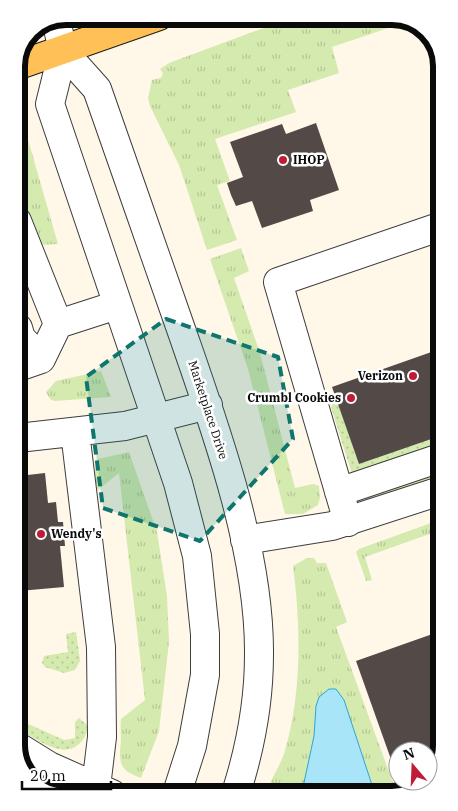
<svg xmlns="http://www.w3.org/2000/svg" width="458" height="811" font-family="'IBM Plex Serif',serif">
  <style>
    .grass { fill: url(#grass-tufts) }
    .garden { fill: url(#garden-dots) }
    .water { fill: #a8e5f9; stroke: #2ca6d4 }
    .building { fill: #534946 }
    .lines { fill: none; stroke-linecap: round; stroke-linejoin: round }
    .minor-casing { stroke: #3d3d3d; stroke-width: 30 }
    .major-casing { stroke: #1b1b1b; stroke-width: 30 }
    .minor { stroke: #fff; stroke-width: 28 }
    .major { stroke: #ffc157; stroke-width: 28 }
    .marked { fill: #0f766e; fill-opacity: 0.2; stroke: #0f766e; stroke-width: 4; stroke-dasharray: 10 6; stroke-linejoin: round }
    .poi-dot { fill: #c01c38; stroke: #fff; stroke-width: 2 }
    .labels { text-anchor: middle; stroke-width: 5; stroke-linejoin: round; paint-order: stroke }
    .poi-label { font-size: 12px; font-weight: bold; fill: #0a0a0a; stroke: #fff; text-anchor: start }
    .street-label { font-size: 12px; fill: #0a0a0a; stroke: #fff }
    .rim { fill: none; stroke: #0a0a0a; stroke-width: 6 }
  </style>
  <defs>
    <pattern id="grass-tufts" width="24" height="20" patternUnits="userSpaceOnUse" patternTransform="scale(1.25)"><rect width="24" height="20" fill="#d5eaaf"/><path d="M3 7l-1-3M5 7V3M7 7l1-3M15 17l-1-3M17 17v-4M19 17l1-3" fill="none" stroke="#b6c795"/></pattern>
    <pattern id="garden-dots" width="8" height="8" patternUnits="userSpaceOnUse" patternTransform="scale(1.25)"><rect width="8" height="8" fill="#d5eaaf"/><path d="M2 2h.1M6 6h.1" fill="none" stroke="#b6c795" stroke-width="1.8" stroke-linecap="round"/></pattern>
  </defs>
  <rect width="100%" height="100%" fill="#fff7e7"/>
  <path class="grass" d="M296,16H396L409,21L332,47L339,73L288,90L296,112L215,139L230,181L217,185L237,240L207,250L179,165L150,106L148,98L152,80L161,78L163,73L160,69L169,63Z
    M17,130L26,137L29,143L58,244L39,245L17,189Z
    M241,248L249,271L234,278L260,353L295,488L313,484L319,486L320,498L318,505L303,514H285L248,369L210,259Z
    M101,371L111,397L54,401L50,399L46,392L56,381Z
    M129,452L157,532L167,596L169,642L159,731L141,778C118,770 119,762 121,740C121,733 120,726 121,719L145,700L119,473L98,490L95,489L92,481L98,459Z
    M431,523L435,532L365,557L372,580L366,581L356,552L359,549Z
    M307,558H314L317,563H326L347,622L336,627L396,791L266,792C271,779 279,768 284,754C302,695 301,626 293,566Z"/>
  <path class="garden" d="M336,397L359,464L440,436V450L352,474L331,407Z
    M440,467V475L365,501L361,502L359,499Z
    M76,632L80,661L75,670L64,673L45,667L42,663L44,656L68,652L66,634Z
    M20,692L23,695L26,723L64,740L75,738V722L79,718L87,725C88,732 85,738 80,743C64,760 38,740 22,731L20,729Z"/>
  <path class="water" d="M329,689H336L344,700L374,791L302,792L314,736L316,706L319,697Z"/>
  <path class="building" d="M316,123L339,190L310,200L313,211L262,228L252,201L236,206L231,195L227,183L243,177L230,142L282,124L286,134Z
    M440,349V436L359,464L332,387Z
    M45,473L48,503L56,502L58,522H63L65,546H60L64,587L19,591V476Z
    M441,631L442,748L433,773L428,777V751H398V779L356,661Z
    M399,781H423L411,791H402Z"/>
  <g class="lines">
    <g class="minor-casing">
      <path id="minor" d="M56,20L63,51L50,104L178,483L197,556L205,634V675L192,746L177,793
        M63,51L97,89C125,170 154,251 182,332C216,430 260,551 259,655C259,702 250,749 236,793
        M17,221L58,324L117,305
        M18,328L21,338L41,359
        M18,367L41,359L58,324
        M75,432L101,647L102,737L96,787
        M18,438L125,426L208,405
        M339,492L440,458
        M348,522L278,282L439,227
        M245,540L332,526L440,491
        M20,748L49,766L112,794"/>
    </g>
    <g class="major-casing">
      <path id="major" d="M16,66L159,16"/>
    </g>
    <use href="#minor" class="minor"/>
    <use href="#major" class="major"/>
  </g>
  <path class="marked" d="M166,319L278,357L293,439L200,541L103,508L86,377Z"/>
  <g class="poi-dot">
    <circle cx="283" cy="160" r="5"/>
    <circle cx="413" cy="376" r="5"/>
    <circle cx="351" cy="398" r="5"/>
    <circle cx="41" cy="534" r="5"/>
  </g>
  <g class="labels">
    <g class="poi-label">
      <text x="293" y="164">IHOP</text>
      <text x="403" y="380" text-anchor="end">Verizon</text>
      <text x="341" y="402" text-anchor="end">Crumbl Cookies</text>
      <text x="51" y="538">Wendy's</text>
    </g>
    <g class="street-label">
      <text transform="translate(208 410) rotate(72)" y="4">Marketplace Drive</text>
    </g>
  </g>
  <path d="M0 0H458V811H0ZM66 25H392A41 41 0 0 1 433 66V745A41 41 0 0 1 392 786H66A41 41 0 0 1 25 745V66A41 41 0 0 1 66 25Z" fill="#fff" fill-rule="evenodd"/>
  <path class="rim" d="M66 25H392A41 41 0 0 1 433 66V745A41 41 0 0 1 392 786H66A41 41 0 0 1 25 745V66A41 41 0 0 1 66 25Z"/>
  <g transform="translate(413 766) rotate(341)"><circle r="24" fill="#ffffff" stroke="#9d9d9d"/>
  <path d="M0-4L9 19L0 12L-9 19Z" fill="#c01c38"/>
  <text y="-8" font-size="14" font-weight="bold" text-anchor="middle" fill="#0a0a0a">N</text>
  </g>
  <path d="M22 781v8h89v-8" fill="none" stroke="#0a0a0a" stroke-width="2.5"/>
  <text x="30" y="781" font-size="15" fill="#0a0a0a" stroke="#ffffff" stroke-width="4" paint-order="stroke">20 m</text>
</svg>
